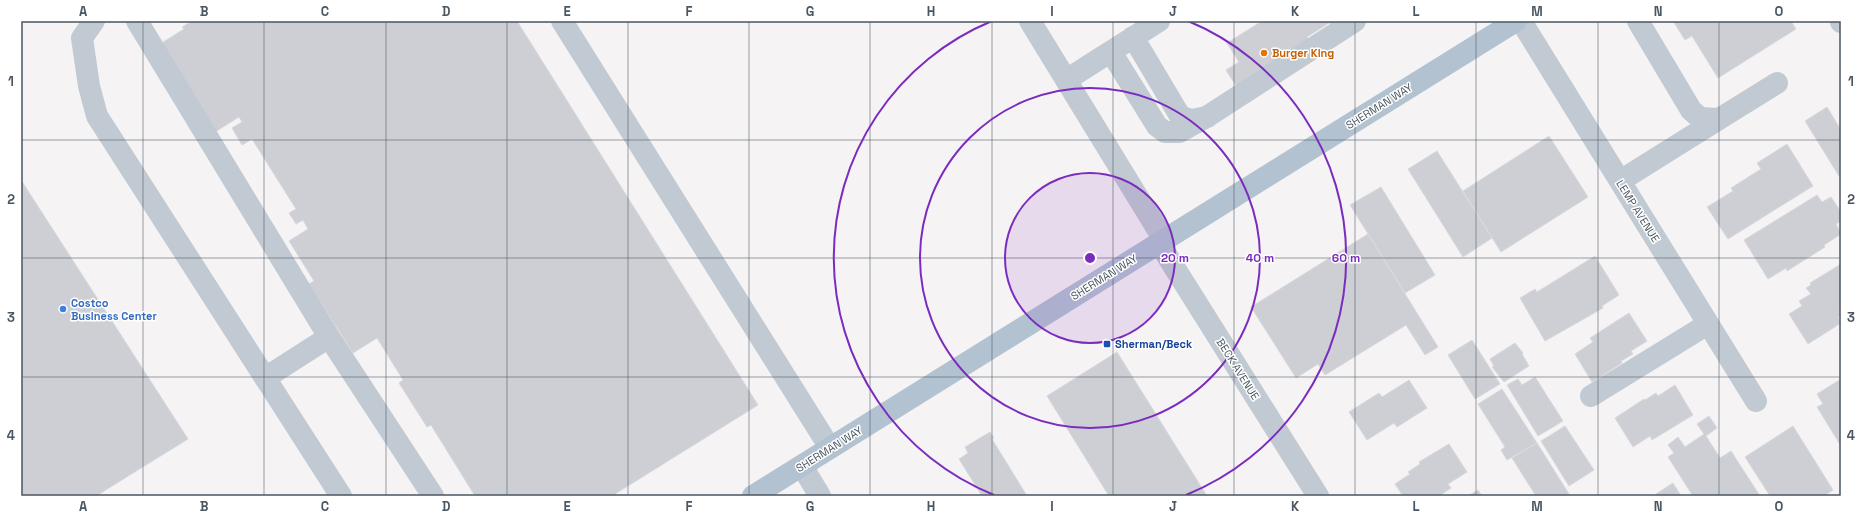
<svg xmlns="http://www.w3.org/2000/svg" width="1862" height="517" font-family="'Space Grotesk',sans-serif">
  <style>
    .building { fill: #cdcfd5; stroke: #d7d9de }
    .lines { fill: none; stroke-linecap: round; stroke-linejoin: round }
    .minor { stroke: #c1cad2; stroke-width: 22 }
    .major { stroke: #b3c2d1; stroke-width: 22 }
    .grid { fill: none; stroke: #4a5661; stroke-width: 1; stroke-opacity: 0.55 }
    .ring { fill: none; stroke: #7b2cbf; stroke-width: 2 }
    .food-dot { fill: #e8710a; stroke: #fff; stroke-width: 1.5 }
    .shop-dot { fill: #3f7fe0; stroke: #fff; stroke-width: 1.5 }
    .transit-dot { fill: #1a4fb4; stroke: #fff; stroke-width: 1.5 }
    .labels { text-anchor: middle; stroke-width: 3; stroke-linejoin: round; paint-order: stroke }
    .food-label { font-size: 11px; font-weight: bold; fill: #c56008; stroke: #fff; text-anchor: start }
    .street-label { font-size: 11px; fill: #4a5661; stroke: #fff }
    .shop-label { font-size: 11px; font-weight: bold; fill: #366cbe; stroke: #fff; text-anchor: start }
    .transit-label { font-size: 11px; font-weight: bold; fill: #164399; stroke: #fff; text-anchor: start }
    .centre { fill: #7b2cbf; stroke: #fff; stroke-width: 2 }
    .ring-label { font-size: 12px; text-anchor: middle; font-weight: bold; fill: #7b2cbf; stroke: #fff; stroke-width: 3; stroke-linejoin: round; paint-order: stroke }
    .neatline { fill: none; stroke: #4a5661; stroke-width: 1.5 }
    .grid-label { font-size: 13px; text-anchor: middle; font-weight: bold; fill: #4a5661 }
  </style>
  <rect width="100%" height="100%" fill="#f5f3f3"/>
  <path class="building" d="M192,21H517L758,405L615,494L616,496H475L431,425L427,427L399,383L403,380L377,338L353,353L309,284L314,281L289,241L308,229L303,220L296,224L289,213L296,209L252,139L242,145L232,128L242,122L239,117L215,132L160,44L184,29L182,27Z
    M1262,21H1341L1332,27L1329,23L1307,37L1311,43L1238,89L1226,70L1239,62L1227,43Z
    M1673,21H1791L1796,29L1718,78L1692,36L1685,40Z
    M1827,107L1841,130V174L1839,176L1805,121Z
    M1549,136L1588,197L1501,252L1463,191Z
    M1787,144L1813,186L1728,239L1707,207L1733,191L1731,188L1761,169L1757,163Z
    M1437,151L1492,238L1463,257L1408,169Z
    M21,180L188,439L96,496H21Z
    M1381,187L1435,275L1405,293L1350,205Z
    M1817,195L1822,202L1831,197L1841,212V221L1836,224L1841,234L1824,245L1825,247L1787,271L1786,268L1768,279L1744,240Z
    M1368,234L1438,347L1425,355L1406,325L1325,375L1318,364L1296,378L1251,307Z
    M1595,256L1619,295L1602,306L1603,308L1545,341L1520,298L1535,289L1537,292Z
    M1841,264V311L1839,312L1841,315L1838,317L1841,323L1808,344L1789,314L1802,306L1799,301L1811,294L1806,288L1811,285L1810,283Z
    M1629,313L1647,341L1631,351L1633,354L1621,361L1622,363L1592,382L1575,354L1593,342L1590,338Z
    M1472,340L1500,384L1475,399L1448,355Z
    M1515,343L1523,353L1522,354L1529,366L1504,382L1492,367L1494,366L1490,359Z
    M1117,352L1207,496H1109L1047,396Z
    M1535,377L1563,421L1538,436L1507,385L1518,379L1522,385Z
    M1841,379V446L1817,407L1823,404L1817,394Z
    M1409,380L1427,408L1397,427L1394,423L1367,440L1349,412L1379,393L1382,397Z
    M1675,385L1693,415L1652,440L1650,436L1633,447L1615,418L1644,399L1645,400L1656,393L1658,396Z
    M1502,389L1537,443L1507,460L1501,450L1505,447L1478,404Z
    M1709,416L1717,428L1706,436L1720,458L1731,451L1760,496H1693L1668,457L1674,453L1668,445L1678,437L1685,447L1704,434L1697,424Z
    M1565,426L1594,470L1569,486L1541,441Z
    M1793,426L1833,490L1824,496H1770L1745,457Z
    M990,432L994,438L992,439L1027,496H982L959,459L968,453L965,447Z
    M1537,443L1569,494L1566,496H1536L1512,458Z
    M1449,444L1467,472L1448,484L1451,488L1439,496H1403L1395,484L1410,474L1408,472L1420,464L1419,462Z
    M1673,483L1681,496H1653Z
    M1478,490L1482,496H1468Z"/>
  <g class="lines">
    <path class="minor" d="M94,21L82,38L89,86L97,116L341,496
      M137,21L329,337L433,496
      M562,21L830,448
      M1030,21L1164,240
      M1521,21L1756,401
      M1638,21L1691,110L1700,118L1719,119L1777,83
      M1841,21V22
      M1133,37L1180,116L1191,120L1207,117
      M1111,52L1157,126L1165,132H1179L1208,116L1355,21
      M1066,80L1159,21
      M1620,181L1719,119
      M1159,243L1318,496
      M265,378L329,337
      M1591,396L1708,324
      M802,466L820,496"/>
    <path class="major" d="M753,496L1516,21"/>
  </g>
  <path class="grid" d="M143,21V496M264,21V496M386,21V496M507,21V496M628,21V496M749,21V496M870,21V496M992,21V496M1113,21V496M1234,21V496M1355,21V496M1476,21V496M1598,21V496M1719,21V496M21,140H1841M21,258H1841M21,377H1841"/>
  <circle cx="1090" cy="258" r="85" fill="#7b2cbf" fill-opacity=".12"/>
  <g class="ring">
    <circle cx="1090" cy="258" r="85"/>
    <circle cx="1090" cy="258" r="170"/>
    <path d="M994 495A256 256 0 0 1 992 21M1188 21A256 256 0 0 1 1186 495"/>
  </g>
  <circle class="food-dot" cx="1264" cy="53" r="4"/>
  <circle class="shop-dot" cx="63" cy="309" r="4"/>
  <rect class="transit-dot" x="1103" y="340" width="8" height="8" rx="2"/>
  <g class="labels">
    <g class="food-label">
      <text x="1272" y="57">Burger King</text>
    </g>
    <g class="street-label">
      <text transform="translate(1379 106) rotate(-32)" y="4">SHERMAN WAY</text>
      <text transform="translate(1638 211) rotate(58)" y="4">LEMP AVENUE</text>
      <text transform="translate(1104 277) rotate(-32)" y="4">SHERMAN WAY</text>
      <text transform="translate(1238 369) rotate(58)" y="4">BECK AVENUE</text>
      <text transform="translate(829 449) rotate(-32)" y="4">SHERMAN WAY</text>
    </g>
    <g class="shop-label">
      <text x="71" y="307">Costco<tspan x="71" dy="13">Business Center</tspan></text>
    </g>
    <g class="transit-label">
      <text x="1115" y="348">Sherman/Beck</text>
    </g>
  </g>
  <circle cx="1090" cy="258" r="6" class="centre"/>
  <g class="ring-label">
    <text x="1175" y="262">20 m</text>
    <text x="1260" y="262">40 m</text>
    <text x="1346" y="262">60 m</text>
  </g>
  <rect width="1862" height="517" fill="none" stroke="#ffffff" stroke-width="44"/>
  <rect x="22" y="22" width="1818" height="473" class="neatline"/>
  <g class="grid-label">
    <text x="83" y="16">A</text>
    <text x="204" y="16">B</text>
    <text x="325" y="16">C</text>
    <text x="446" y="16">D</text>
    <text x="567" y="16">E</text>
    <text x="689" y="16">F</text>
    <text x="810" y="16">G</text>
    <text x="931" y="16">H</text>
    <text x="1052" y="16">I</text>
    <text x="1173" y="16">J</text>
    <text x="1295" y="16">K</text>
    <text x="1416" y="16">L</text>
    <text x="1537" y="16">M</text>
    <text x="1658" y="16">N</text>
    <text x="1779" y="16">O</text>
    <text x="11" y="86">1</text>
    <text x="1851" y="86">1</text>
    <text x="11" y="204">2</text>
    <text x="1851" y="204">2</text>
    <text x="11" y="322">3</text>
    <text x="1851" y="322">3</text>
    <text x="11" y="440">4</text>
    <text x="1851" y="440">4</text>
    <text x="83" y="511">A</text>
    <text x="204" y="511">B</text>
    <text x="325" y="511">C</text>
    <text x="446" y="511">D</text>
    <text x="567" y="511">E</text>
    <text x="689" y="511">F</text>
    <text x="810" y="511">G</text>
    <text x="931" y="511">H</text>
    <text x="1052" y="511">I</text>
    <text x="1173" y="511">J</text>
    <text x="1295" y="511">K</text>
    <text x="1416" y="511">L</text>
    <text x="1537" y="511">M</text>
    <text x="1658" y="511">N</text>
    <text x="1779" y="511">O</text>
  </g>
</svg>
